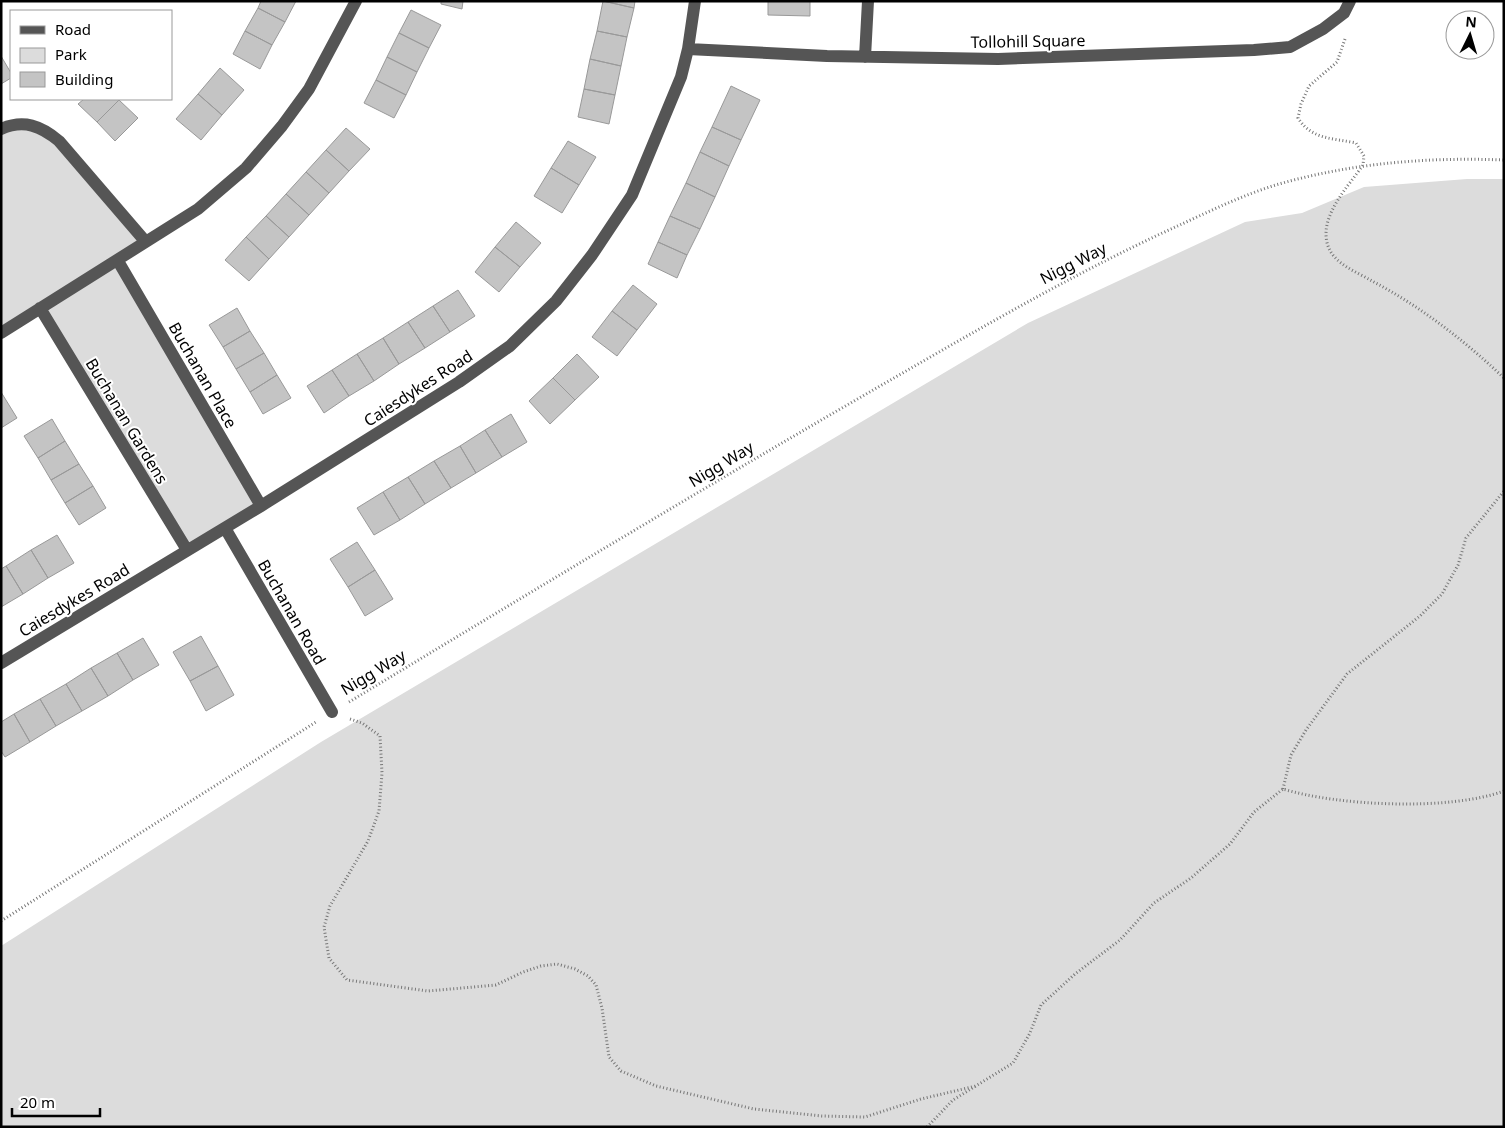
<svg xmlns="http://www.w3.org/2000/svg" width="1505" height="1128" font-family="'Noto Sans',sans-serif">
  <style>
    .green { fill: #dcdcdc }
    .building { fill: #c4c4c4; stroke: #999 }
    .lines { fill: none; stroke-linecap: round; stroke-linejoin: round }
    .path { stroke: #777; stroke-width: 3; stroke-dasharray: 1 2.5; stroke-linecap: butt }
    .minor { stroke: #555; stroke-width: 12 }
    .labels { text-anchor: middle; stroke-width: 4; stroke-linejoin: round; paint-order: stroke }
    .street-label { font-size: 16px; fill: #000; stroke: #fff }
  </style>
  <rect width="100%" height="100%" fill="#fff"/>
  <path class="green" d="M1,129H45L145,241L118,261L261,506L187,550L40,308L1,326Z
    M1467,179H1504V1127H1V946L321,742L1028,323L1245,222L1302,213L1364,187Z"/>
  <path class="building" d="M261,1H296L285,22L258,8Z
    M441,1H463L462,9L441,4Z
    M603,1L634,8L627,37L597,31Z
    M603,1H635L634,8Z
    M768,1H810V16L768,15Z
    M258,8L285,22L272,45L245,31Z
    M411,10L441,25L429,48L399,33Z
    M245,31L272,45L260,69L233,54Z
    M597,31L627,37L621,66L590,59Z
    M399,33L429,48L417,72L387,57Z
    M1,56L11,73V78L1,84Z
    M387,57L417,72L406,95L376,80Z
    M590,59L621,66L615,95L584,89Z
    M220,68L244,90L222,115L198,94Z
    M376,80L406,95L394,118L364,103Z
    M731,86L760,100L741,140L712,127Z
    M584,89L615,95L609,124L578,117Z
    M198,94L222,115L201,140L176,119Z
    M84,99H118L119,100L97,122L78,104Z
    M119,100L138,118L115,141L97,122Z
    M712,127L741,140L729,166L700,152Z
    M346,128L370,149L349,171L326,150Z
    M568,141L596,157L579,185L551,168Z
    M326,150L349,171L329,193L306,172Z
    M700,152L729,166L715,197L686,183Z
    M551,168L579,185L562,213L534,196Z
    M306,172L329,193L309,215L286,194Z
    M686,183L715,197L700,229L670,216Z
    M286,194L309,215L289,237L266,216Z
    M266,216L289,237L269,259L246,237Z
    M670,216L700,229L687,255L658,242Z
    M516,222L541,243L520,267L495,247Z
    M246,237L269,259L249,281L225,260Z
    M658,242L687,255L677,278L648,264Z
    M495,247L520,267L499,292L475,272Z
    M633,285L657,304L637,330L612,311Z
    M458,290L475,316L450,332L433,306Z
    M433,306L450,332L425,348L408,322Z
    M237,308L250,331L223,347L209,325Z
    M612,311L637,330L617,356L592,337Z
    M408,322L425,348L399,364L383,338Z
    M250,331L264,353L236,369L223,347Z
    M383,338L399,364L374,381L357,354Z
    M264,353L277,375L250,392L236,369Z
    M357,354L374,381L349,396L332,370Z
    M577,354L599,377L575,400L553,378Z
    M332,370L349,396L324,413L307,386Z
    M277,375L291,398L263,414L250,392Z
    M553,378L575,400L550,424L529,401Z
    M1,392L17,418L1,428Z
    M511,414L527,442L502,457L485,430Z
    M52,419L65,441L38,458L24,436Z
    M485,430L502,457L476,473L460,446Z
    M65,441L79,464L51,480L38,458Z
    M460,446L476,473L451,488L434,461Z
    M434,461L451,488L425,504L408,477Z
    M79,464L93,486L65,503L51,480Z
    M408,477L425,504L400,520L383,492Z
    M93,486L106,508L79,525L65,503Z
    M383,492L400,520L374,535L357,508Z
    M57,535L74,563L48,578L31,550Z
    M357,542L375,570L348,587L330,559Z
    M31,550L48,578L23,594L6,566Z
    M6,566L23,594L1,607V569Z
    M375,570L393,599L365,616L348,587Z
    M201,636L218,666L190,681L173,652Z
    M143,638L159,665L133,680L117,653Z
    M117,653L133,680L108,696L91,668Z
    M218,666L234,695L206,711L190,681Z
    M91,668L108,696L82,711L66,684Z
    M66,684L82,711L56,726L40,699Z
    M40,699L56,726L30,742L14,714Z
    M14,714L30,742L5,757L1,751V722Z"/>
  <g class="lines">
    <path class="path" d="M1345,39L1337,62L1309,86L1301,104L1298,118C1312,140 1333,138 1356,143L1364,156L1363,165C1348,187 1318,217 1328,246C1334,264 1357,272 1372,281C1420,306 1465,341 1504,378
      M349,702C536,589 723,476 913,367C998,318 1082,270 1171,229C1206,213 1242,195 1279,184C1353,163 1427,157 1504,160
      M350,719L362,723L380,736L382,773L379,811L368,841L330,906L324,927L329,958L347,980L428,991L496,985L523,972L541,966L557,964L575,969L588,976L596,985L602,1008L609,1057L621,1071L656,1086L754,1109L822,1116L865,1117L921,1099L976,1086
      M1283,789L1291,755L1306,730L1347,674L1420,616L1442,594L1458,565L1466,538L1504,491
      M1,921L316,722
      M927,1127L953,1100L1013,1063L1030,1033L1041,1005L1075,974L1120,940L1154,903L1191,878L1230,844L1254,812L1283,789C1338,806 1450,811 1504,791"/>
    <path class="minor" d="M688,49L827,56L998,59L1254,50L1290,47L1323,29L1344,13L1350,1
      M865,57L868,1
      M1,129C24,119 41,126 59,141L145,241
      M118,261L261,506
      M40,308L187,550
      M1,333L198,209L246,168L282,126L309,89L356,1
      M225,528L332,712
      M1,663L261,506L459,382L510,346L556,301L592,255L632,195L681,77L688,49L695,1"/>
  </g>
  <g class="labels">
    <g class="street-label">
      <text transform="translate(1028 41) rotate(-1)" y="6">Tollohill Square</text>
      <text transform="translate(1073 263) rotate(-27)" y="6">Nigg Way</text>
      <text transform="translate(203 375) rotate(60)" y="6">Buchanan Place</text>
      <text transform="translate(418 388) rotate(-33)" y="6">Caiesdykes Road</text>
      <text transform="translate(127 421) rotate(59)" y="6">Buchanan Gardens</text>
      <text transform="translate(721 464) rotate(-31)" y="6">Nigg Way</text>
      <text transform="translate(74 600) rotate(-31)" y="6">Caiesdykes Road</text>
      <text transform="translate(292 612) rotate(60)" y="6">Buchanan Road</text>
      <text transform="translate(373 672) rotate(-31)" y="6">Nigg Way</text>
    </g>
  </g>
  <rect width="1505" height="1128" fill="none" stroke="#000000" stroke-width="5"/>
  <rect x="10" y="10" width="162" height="90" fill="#ffffff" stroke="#999999"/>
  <rect x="20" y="26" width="25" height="8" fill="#555555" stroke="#999999"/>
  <text x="55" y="35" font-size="15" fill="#000000">Road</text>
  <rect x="20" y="48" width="25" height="15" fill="#dcdcdc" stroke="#999999"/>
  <text x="55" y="60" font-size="15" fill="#000000">Park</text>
  <rect x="20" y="72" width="25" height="15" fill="#c4c4c4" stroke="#999999"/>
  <text x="55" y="85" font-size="15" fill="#000000">Building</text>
  <g transform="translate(1470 35) rotate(5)"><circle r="24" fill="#ffffff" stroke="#999999"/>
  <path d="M0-4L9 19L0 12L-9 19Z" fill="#000000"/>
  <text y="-8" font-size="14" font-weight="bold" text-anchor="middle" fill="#000000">N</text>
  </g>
  <path d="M12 1108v8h88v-8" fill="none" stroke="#000000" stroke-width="2.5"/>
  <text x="20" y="1108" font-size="15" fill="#000000" stroke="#ffffff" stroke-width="4" paint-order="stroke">20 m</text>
</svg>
